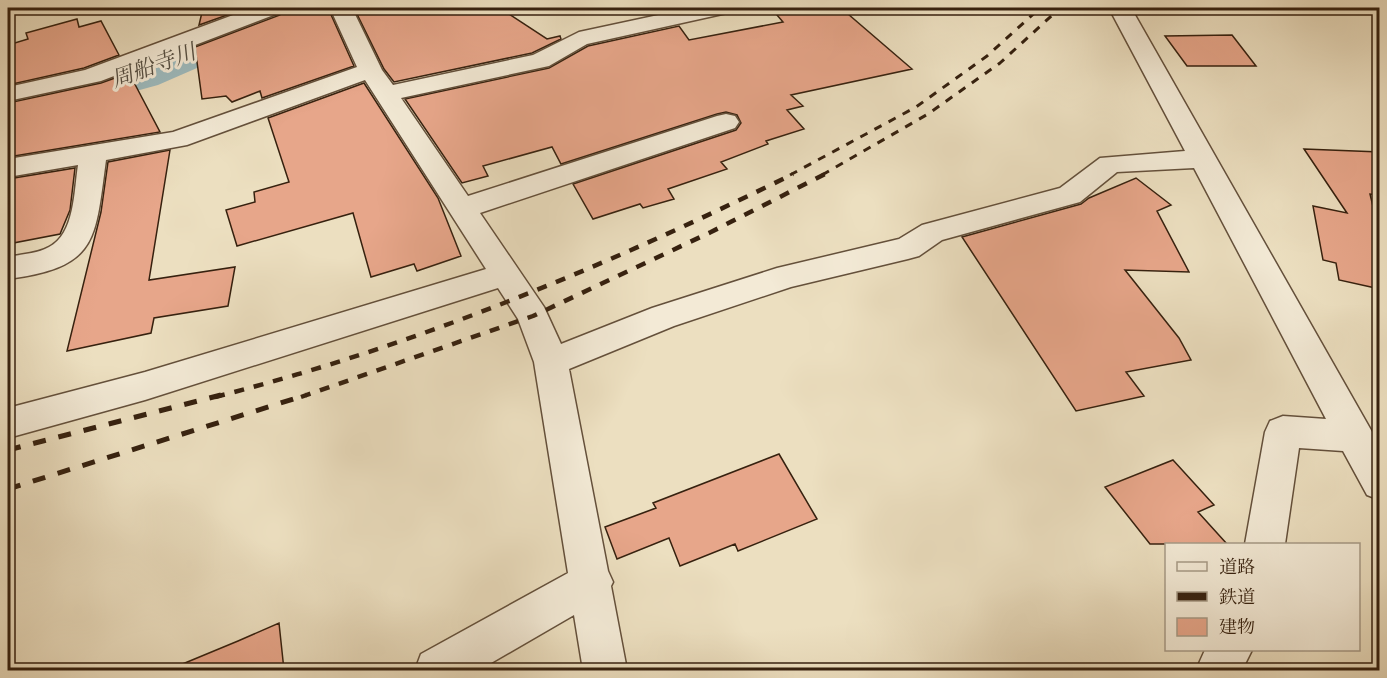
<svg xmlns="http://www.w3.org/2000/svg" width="1387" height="678" font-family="'IM FELL DW Pica','Noto Serif JP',serif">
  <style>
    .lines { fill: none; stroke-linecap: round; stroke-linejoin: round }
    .river { fill: #9dbabd; fill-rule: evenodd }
    .building { fill: #e7a68a; stroke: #36210f; stroke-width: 1.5 }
    .street-casing { stroke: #64503b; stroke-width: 3 }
    .street { fill: #f3ead6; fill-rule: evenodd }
    .rail-far2 { stroke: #36210f; stroke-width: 3; stroke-dasharray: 8 8; stroke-linecap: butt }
    .rail-far1 { stroke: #36210f; stroke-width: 4.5; stroke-dasharray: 10 10; stroke-linecap: butt }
    .rail { stroke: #36210f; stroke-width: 5; stroke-dasharray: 13 13; stroke-linecap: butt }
    .labels { text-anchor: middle; stroke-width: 6; stroke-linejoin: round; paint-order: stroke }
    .far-water-label { font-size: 22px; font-style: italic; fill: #554f43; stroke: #f3ead6 }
  </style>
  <rect width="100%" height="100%" fill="#ecdfc0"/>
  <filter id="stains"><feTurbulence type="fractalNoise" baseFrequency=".00333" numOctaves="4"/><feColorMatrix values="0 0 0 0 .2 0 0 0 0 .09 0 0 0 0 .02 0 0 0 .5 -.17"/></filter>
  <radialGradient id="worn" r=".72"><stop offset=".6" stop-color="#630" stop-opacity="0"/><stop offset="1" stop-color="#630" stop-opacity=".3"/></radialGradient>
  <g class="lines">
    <path class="river" d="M256,8H318L312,18L158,85L8,126V93L122,63Z"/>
  </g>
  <path class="building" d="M203,8H247L199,25Z
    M284,8H328L354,66L262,98L260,91L232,102L226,96L202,99L195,47L280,15Z
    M354,8H500L547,39L560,36L561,39L532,53L394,82L384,69Z
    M771,8H841L912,69L791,95L803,106L787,110L804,129L766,141L768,144L721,162L727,169L668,189L674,199L643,208L640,204L593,219L573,184L736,130L741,123L737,115L726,112L717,114L561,164L552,147L483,166L488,176L462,183L405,99L549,68L588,46L679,26L689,40L783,22Z
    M77,19L79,27L101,21L119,55L84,68L8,85V45L28,39L26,33Z
    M1232,35L1256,66H1187L1165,36Z
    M129,73L160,132L8,157V103L101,83Z
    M364,83L438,198L461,256L417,271L414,264L371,277L353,213L237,246L226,210L255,202L254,192L289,182L268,118Z
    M1304,149L1380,152V195L1370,194L1380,235V289L1339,280L1336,263L1323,260L1313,206L1347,213Z
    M170,150L149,280L235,267L228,306L154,318L151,333L67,351L101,212L108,162Z
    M75,168L70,210L60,234L8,244V179Z
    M1136,178L1171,205L1157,211L1189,272L1125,270L1179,338L1191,360L1126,372L1144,396L1076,411L962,237L1081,204L1089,198Z
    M779,454L817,519L738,551L735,544L680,566L669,538L617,559L605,527L656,508L653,503Z
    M1173,460L1214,505L1198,512L1227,544H1150L1105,487Z
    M279,623L284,670H168L238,641Z"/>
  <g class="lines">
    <g class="street-casing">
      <path id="street" d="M252,8H282L279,13L101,81L8,101V87L85,70Z
        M330,8H352L382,70L393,85L533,55L579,32L691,8H730L727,13L587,44L549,66L401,98L468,196L717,116L726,114L735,116L739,122L735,128L480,213L544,307L561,344L652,308L777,268L899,239L922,225L1060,188L1100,158L1185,151L1109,8H1131L1380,446V500L1367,495L1343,451L1299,448L1285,544H1245L1265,432L1270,421L1283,416L1326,419L1194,168L1117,172L1080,202L942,240L919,256L908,259L791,287L674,326L569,369L608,571L613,582L611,586L627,670H583L574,615L479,670H415L421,654L568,573L534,362L518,319L498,288L145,400L8,438V408L145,372L486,269L365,80L187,145L106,160C95,241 98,267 8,279V257C21,254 37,254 49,247C75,234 74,190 78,165L8,177V159L173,132L357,67Z
        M1205,650H1252L1242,670H1196Z"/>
    </g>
    <use href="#street" class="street"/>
    <path class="rail-far2" d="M790,175L916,107L987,56L1040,8
      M822,175L928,114L1000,63L1060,8"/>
    <path class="rail-far1" d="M215,397C416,346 609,265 793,174
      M301,397L533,316L711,232L825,174"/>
    <path class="rail" d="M8,450L221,395
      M8,489L306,395"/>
  </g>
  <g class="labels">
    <g class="far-water-label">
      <text transform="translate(153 65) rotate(-20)" y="8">周船寺川</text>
    </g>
  </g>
  <rect width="1387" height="678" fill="none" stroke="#ecdfc0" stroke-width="30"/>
  <rect x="9" y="9" width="1369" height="660" fill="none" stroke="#36210f" stroke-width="3"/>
  <rect x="15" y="15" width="1357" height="648" fill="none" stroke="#36210f" stroke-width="1.5"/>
  <rect x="1165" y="543" width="195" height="108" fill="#f3ead6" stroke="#a79a86" stroke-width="1.5"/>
  <rect x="1177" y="562" width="30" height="9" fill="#f3ead6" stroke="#a79a86" stroke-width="1.5"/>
  <text x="1219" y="573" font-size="18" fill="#36210f">道路</text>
  <rect x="1177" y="592" width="30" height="9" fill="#36210f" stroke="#a79a86" stroke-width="1.5"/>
  <text x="1219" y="603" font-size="18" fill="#36210f">鉄道</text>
  <rect x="1177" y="618" width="30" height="18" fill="#e7a68a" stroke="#a79a86" stroke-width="1.5"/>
  <text x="1219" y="633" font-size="18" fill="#36210f">建物</text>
  <rect width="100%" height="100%" filter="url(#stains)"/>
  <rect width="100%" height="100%" fill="url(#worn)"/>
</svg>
